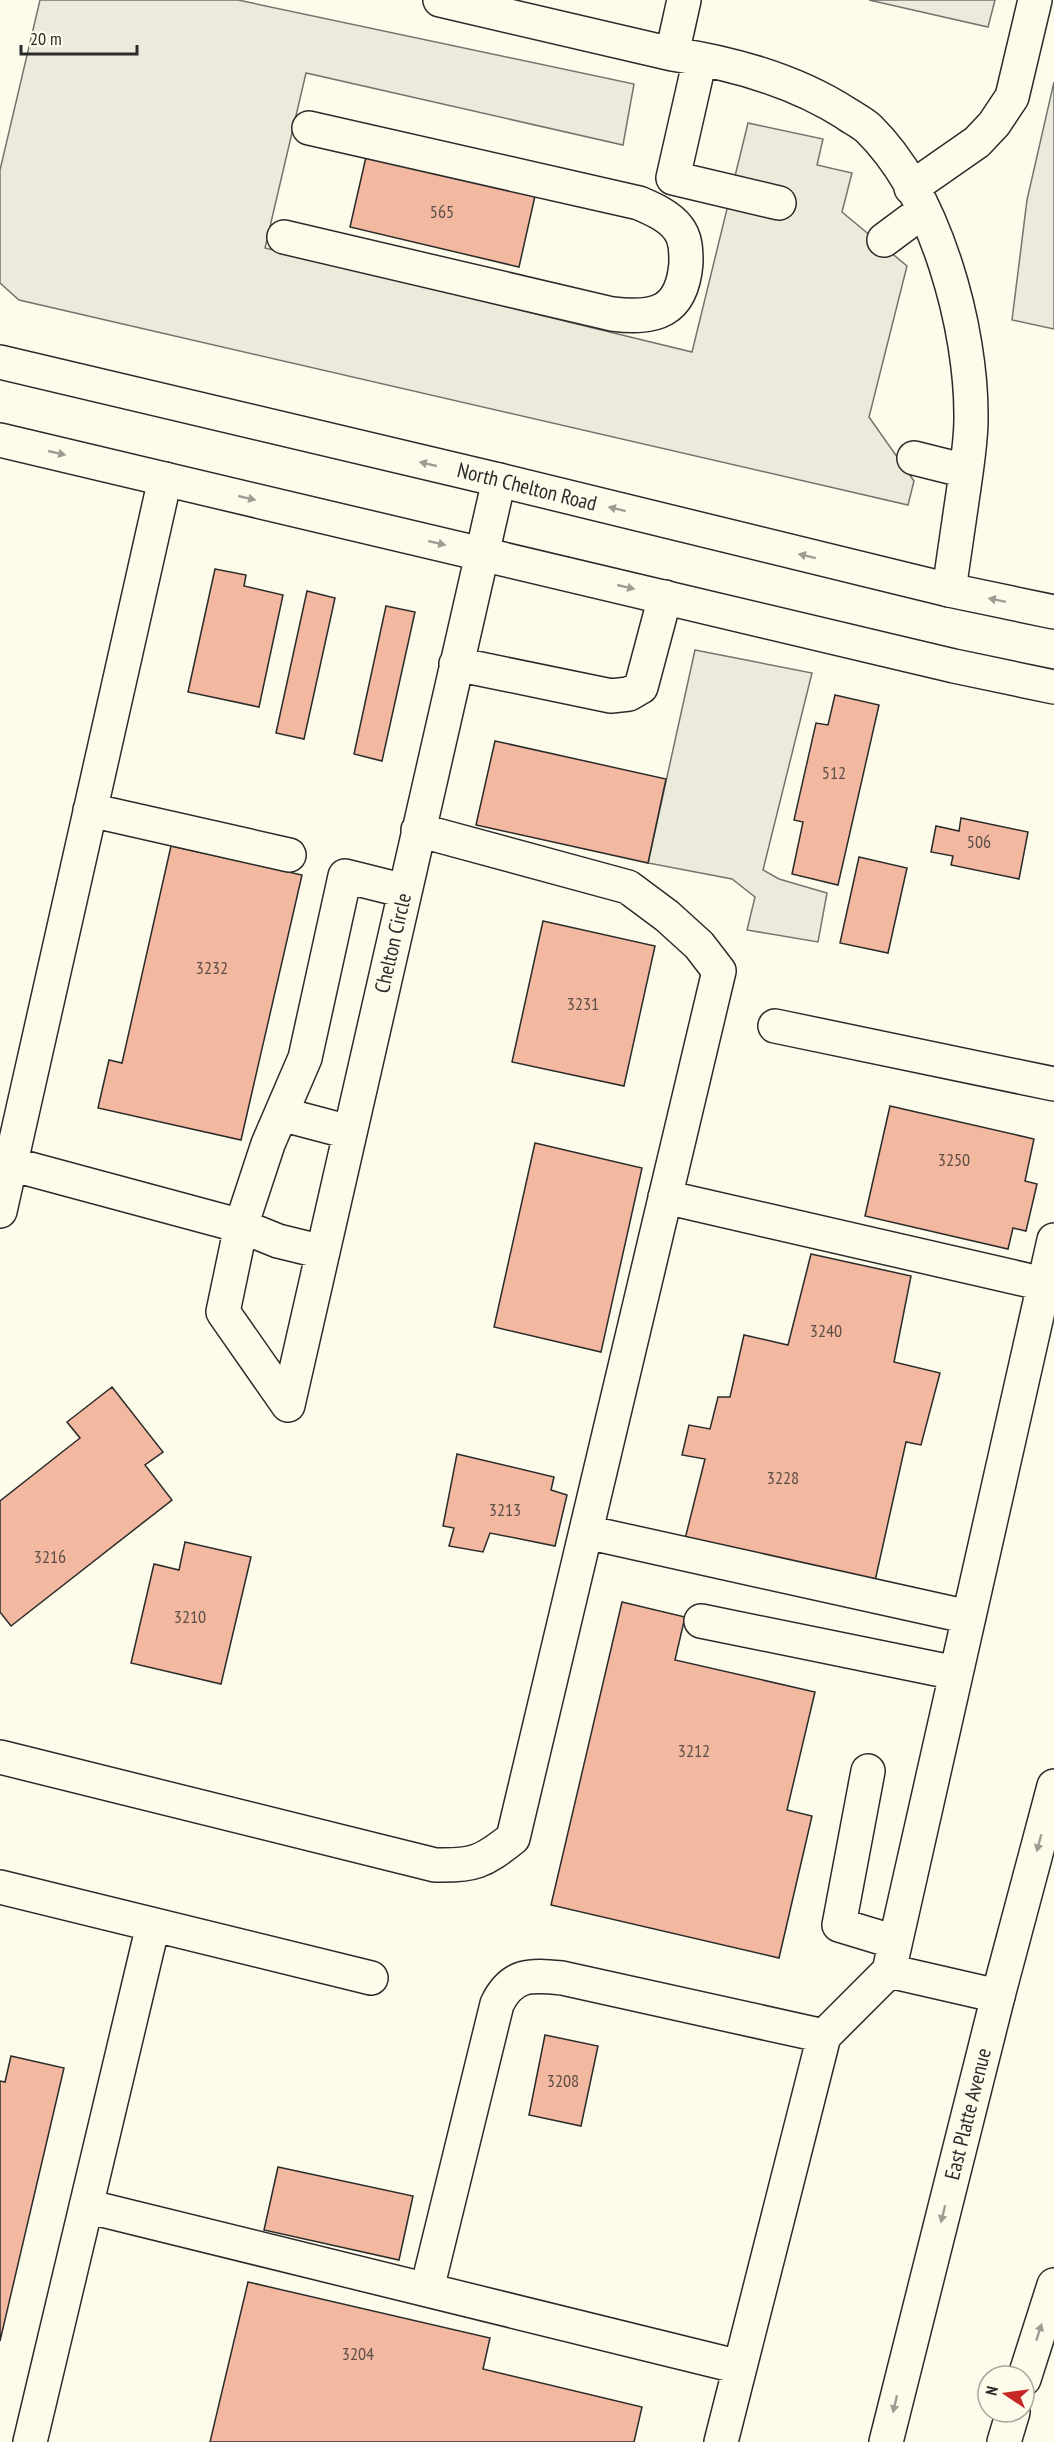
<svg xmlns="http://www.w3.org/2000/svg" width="1054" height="2442" font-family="'PT Sans Narrow',sans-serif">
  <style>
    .parking { fill: #eceadb; stroke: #74746e; stroke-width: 1.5 }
    .building { fill: #f2b8a0; stroke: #2b2b2b; stroke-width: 1.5 }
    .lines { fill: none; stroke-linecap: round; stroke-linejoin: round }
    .minor-casing { stroke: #2b2b2b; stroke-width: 36 }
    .major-casing { stroke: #2b2b2b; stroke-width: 36 }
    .minor { stroke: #fdfbea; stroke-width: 33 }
    .major { stroke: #fdfbea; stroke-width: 33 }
    .oneway { fill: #9e9d94 }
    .labels { text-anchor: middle; stroke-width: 4.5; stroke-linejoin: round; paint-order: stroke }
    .number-label { font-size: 18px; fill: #5d4e48 }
    .street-label { font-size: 21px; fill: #2b2b2b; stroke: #fdfbea }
  </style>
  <rect width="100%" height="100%" fill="#fdfbea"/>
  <path class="parking" d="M40,0H238L634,84L623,145L306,73L265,248L692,352L748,123L823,139L817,165L852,173L842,212L907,266L869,417L914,481L908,505L19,300L0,283V170Z
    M869,0H995L988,27Z
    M1054,82V329L1012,320L1027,200Z
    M695,650L812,673L763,870L779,879L827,893L818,942L747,930L755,897L732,879L648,863Z"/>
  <path class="building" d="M366,157L535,196L519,267L350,227Z
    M215,569L246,575L244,586L283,595L259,707L188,692Z
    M307,591L335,598L304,739L276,733Z
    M386,606L415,612L382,761L354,754Z
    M835,695L879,705L838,885L792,874L803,822L794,820L816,723L828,725Z
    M495,741L666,779L648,863L476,825Z
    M961,818L1028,832L1019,879L951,865L953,856L931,852L936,826L959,831Z
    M171,846L302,875L241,1140L98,1108L109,1060L122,1063Z
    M859,857L907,868L888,953L840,943Z
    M543,921L655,946L624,1086L512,1062Z
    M890,1106L1034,1139L1025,1181L1037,1184L1026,1231L1013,1228L1008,1249L865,1216Z
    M535,1143L642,1168L601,1352L494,1327Z
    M811,1254L911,1276L894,1362L940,1373L921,1445L906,1442L875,1581L685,1539L705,1459L682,1455L689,1425L710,1429L718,1397H730L744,1335L788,1345Z
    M112,1387L163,1452L145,1465L172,1500L11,1626L0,1612V1501L80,1438L67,1422Z
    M457,1454L554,1477L551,1490L567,1495L555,1546L490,1533L483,1552L449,1546L454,1528L443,1526Z
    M185,1542L251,1557L221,1684L131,1663L154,1564L179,1570Z
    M622,1602L685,1617L675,1660L815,1692L787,1810L812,1816L779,1958L551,1905Z
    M545,2035L598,2046L581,2126L529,2115Z
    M11,2056L64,2068L0,2341V2081L5,2082Z
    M278,2167L413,2196L399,2260L264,2230Z
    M248,2282L490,2338L483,2369L642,2407L634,2442H210Z"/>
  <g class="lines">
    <g class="minor-casing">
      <path id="minor" d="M440,0L672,54C732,63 796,81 847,114C854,119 863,123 869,129C936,195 972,328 971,419C971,441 967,465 964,487C959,521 954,556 949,590
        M672,54L684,0
        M700,59L673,178L779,203
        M911,188L977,142L994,124L1012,97L1035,0
        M284,237L612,314C655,319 682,313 686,263C686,251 686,238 678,228C669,216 653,209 639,203L309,128
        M884,240L923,211
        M914,458L966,471
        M456,664L611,696L629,694L641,687L665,597
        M90,810L289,855
        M775,1026L1054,1084
        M281,1114L349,1132
        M11,1164L241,1226L223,1312L288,1405
        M665,1197L1044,1284
        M0,1211L165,479
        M323,1252L278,1241L241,1226L268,1144L305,1058L345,876L405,891
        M288,1405L499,480
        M586,1532L969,1617
        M701,1621L956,1673
        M0,1757L435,1865C474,1866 483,1862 513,1838L719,971L699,945L667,916L628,887L418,830
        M868,1771L839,1925L895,1942
        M0,1887L371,1978
        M998,1996L889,1971L1054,1240
        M86,2206L740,2367
        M427,2289L497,2004C512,1973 531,1975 562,1978L824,2036
        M30,2442L153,1925
        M721,2442L824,2036L889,1971"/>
    </g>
    <g class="major-casing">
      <path id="major" d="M0,362L499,480L949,590L1054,612
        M0,440L954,666L1054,687
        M1024,2379L1054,2285
        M886,2442L998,1996L1054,1786
        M1004,2442L1013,2412"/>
    </g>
    <use href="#minor" class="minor"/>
    <use href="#major" class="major"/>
  </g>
  <defs><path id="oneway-solid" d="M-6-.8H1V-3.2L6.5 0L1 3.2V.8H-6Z" transform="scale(1.5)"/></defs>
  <g class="oneway">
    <use href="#oneway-solid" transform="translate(57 453) rotate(13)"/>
    <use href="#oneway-solid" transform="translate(428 464) rotate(-167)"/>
    <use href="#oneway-solid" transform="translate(247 498) rotate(13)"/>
    <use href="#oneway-solid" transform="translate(617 509) rotate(-166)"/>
    <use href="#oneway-solid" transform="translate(437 543) rotate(13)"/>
    <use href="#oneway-solid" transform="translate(807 556) rotate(-166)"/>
    <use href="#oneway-solid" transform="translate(626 587) rotate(13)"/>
    <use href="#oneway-solid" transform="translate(997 600) rotate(-168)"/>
    <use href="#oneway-solid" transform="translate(1039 1843) rotate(105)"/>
    <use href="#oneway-solid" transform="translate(943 2214) rotate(104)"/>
    <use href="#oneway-solid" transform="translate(1039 2332) rotate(-72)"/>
    <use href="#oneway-solid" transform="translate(895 2404) rotate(103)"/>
  </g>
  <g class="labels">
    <g class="number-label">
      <text x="442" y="218">565</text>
      <text x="834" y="779">512</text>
      <text x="979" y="848">506</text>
      <text x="212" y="974">3232</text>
      <text x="583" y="1010">3231</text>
      <text x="954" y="1166">3250</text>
      <text x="826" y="1337">3240</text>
      <text x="783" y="1484">3228</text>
      <text x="505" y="1516">3213</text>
      <text x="50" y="1563">3216</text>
      <text x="190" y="1623">3210</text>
      <text x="694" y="1757">3212</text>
      <text x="563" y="2087">3208</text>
      <text x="358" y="2360">3204</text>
    </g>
    <g class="street-label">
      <text transform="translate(527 487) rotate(14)" y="7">North Chelton Road</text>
      <text transform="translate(393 943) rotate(-77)" y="7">Chelton Circle</text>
      <text transform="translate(968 2114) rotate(-76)" y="7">East Platte Avenue</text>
    </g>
  </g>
  <g transform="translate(1006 2394) rotate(283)"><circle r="28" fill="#fdfbea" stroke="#a9a89e" stroke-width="1.5"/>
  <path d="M0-4.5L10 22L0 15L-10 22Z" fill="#c62828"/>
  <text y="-9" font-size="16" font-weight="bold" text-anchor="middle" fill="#2b2b2b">N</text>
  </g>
  <path d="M21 45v9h116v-9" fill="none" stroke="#2b2b2b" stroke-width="3"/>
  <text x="30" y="45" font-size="18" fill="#2b2b2b" stroke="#fdfbea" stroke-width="4.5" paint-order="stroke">20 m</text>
</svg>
